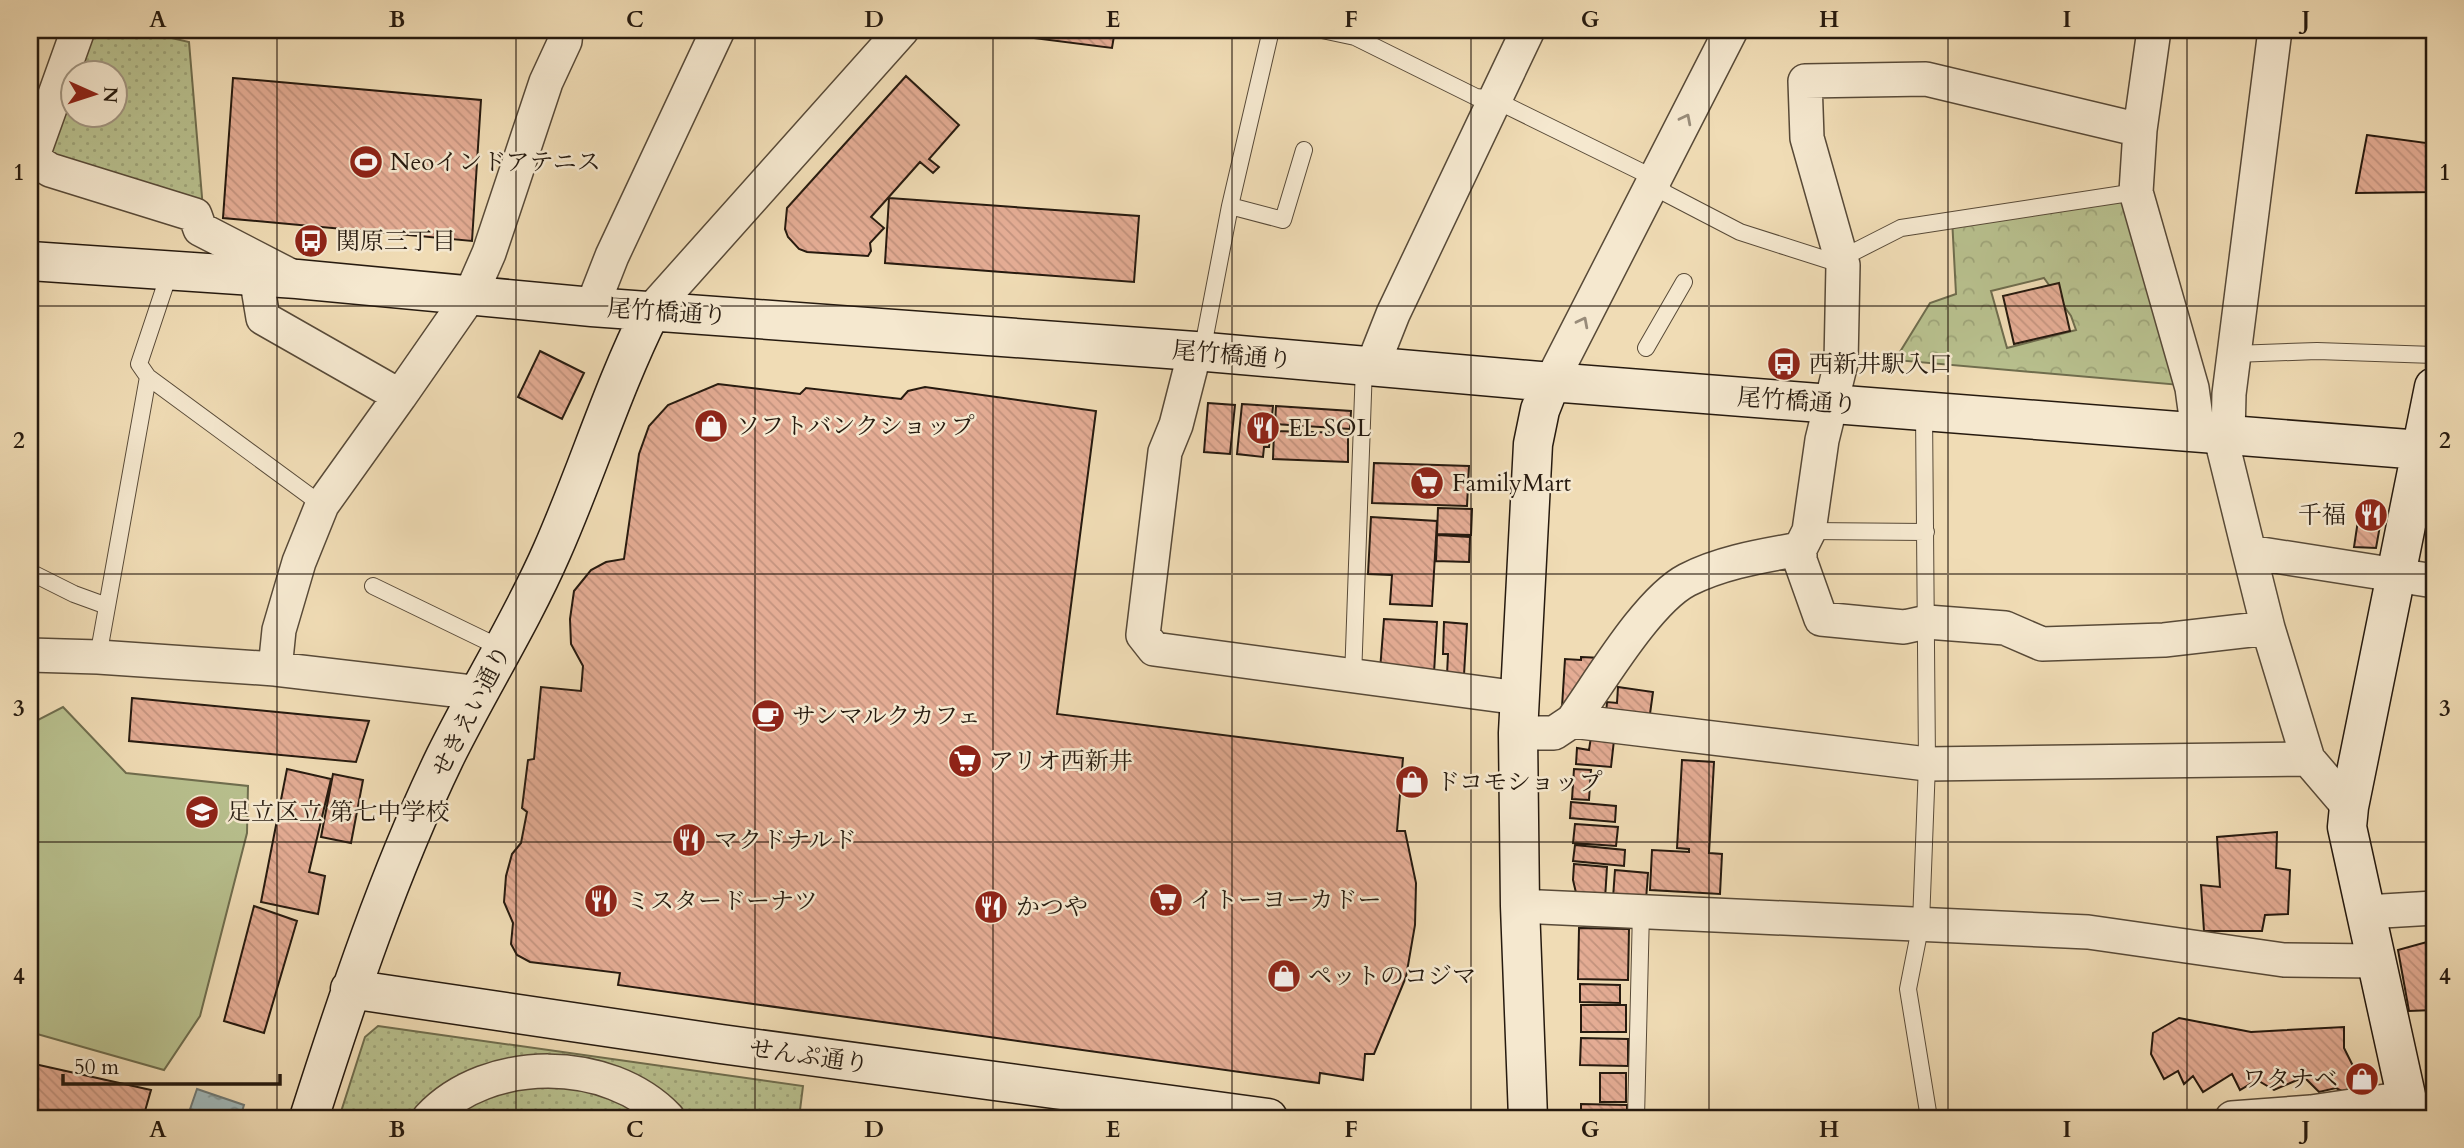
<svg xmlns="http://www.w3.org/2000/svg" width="2464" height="1148" font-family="Cardo,'Noto Serif JP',serif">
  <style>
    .grass { fill: #b8c08e; stroke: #6f6d4e; stroke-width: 2 }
    .forest { fill: url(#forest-crowns); stroke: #6f6d4e; stroke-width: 2; fill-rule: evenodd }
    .park { fill: url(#park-dots); stroke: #6f6d4e; stroke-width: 2; fill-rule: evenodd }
    .water { fill: url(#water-ripples); stroke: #6f7975; stroke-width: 2 }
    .building { fill: url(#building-back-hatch); stroke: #261a0f; stroke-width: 2 }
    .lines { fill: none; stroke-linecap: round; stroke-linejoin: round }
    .lane-casing { stroke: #584a38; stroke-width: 18 }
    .street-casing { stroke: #584a38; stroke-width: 36 }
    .secondary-casing { stroke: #261a0f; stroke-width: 41 }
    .lane { stroke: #f5e8cf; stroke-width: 16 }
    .street { stroke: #f5e8cf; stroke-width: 33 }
    .secondary { stroke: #f5e8cf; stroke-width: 38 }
    .oneway { stroke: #988b79 }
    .grid { fill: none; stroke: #261a0f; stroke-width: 2; stroke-opacity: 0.55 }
    .labels { text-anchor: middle; stroke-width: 5; stroke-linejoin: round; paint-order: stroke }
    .poi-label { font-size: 24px; fill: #261a0f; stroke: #f5e8cf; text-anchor: start }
    .street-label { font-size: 24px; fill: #261a0f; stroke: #f5e8cf }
    .neatline { fill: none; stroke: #261a0f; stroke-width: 2.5 }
    .grid-label { font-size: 23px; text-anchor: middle; font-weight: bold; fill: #261a0f }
  </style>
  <defs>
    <pattern id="forest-crowns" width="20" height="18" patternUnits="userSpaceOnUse" patternTransform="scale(1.75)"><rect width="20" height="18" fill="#b8c08e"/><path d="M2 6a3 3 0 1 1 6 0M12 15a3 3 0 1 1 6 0" fill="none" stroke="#9ea479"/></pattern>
    <pattern id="park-dots" width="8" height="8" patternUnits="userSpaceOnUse" patternTransform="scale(1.75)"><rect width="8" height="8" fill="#b8c08e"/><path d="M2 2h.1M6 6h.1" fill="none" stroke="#9ea479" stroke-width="1.8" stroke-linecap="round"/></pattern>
    <pattern id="water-ripples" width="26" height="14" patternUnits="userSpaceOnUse" patternTransform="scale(1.75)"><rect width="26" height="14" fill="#a0b8b9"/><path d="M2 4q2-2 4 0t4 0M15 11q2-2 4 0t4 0" fill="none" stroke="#829595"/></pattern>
    <pattern id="building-back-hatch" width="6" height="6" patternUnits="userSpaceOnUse" patternTransform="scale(1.75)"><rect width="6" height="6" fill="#e4ac94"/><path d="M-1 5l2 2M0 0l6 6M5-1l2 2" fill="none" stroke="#c3937e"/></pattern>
  </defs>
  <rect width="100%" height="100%" fill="#f0dcb5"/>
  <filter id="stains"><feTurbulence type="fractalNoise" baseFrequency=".00286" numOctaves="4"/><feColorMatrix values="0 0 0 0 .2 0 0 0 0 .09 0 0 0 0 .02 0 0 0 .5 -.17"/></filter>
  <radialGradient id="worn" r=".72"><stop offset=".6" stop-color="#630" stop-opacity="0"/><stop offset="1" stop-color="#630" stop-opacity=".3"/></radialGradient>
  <path class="grass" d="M63,707L126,773L248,786L247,833L200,1016L164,1070L30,1032V724Z"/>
  <path class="forest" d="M2128,195L2180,385L1895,360L1930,303L1956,294L1952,218ZM2044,278L2071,316L2076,330L2007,348L1991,291Z"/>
  <path class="park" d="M90,30H137L189,42L203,209L53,159L48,141ZM74,74H116V116H74Z
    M378,1026L803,1086L799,1118H339L365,1037Z"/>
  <path class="water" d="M197,1089L244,1105L240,1118H187Z"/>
  <path class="building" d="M971,30H1115L1112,48Z
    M906,76L959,125L929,159L939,167L933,173L920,162L871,217L884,228L870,243L871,251L868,256L807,252L799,249L788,237L785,229L787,208Z
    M233,78L481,100L472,241L223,218Z
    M2367,135L2434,144V192L2356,193Z
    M889,198L1139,216L1134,282L885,263Z
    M2059,283L2070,331L2014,344L2003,296Z
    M540,351L584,373L562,419L518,397Z
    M718,384L800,394L806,388L901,399L908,391L925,387L1096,411L1057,714L1403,758L1397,831H1405L1416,883L1415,925L1406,977L1374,1054H1365L1363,1080L1320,1073L1319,1083L618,985L620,973L530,962L517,955L511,944L513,923L504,902L506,876L512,854L521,843L527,812L522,808L528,760L534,759L541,687L581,691L583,666L571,644L570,619L574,591L591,570L606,562L624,559L639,454L649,426L668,405Z
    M1208,403L1235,405L1230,454L1204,452Z
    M1242,404L1273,406L1269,447H1264L1263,457L1237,454Z
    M1276,406L1351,411L1350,429L1275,424Z
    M1274,431L1348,433V462L1273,459Z
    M1374,463L1469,466L1467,506L1372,503Z
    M2360,507L2383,509L2376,548L2354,547Z
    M1438,508L1472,509L1471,535L1437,534Z
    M1371,517L1437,521L1432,606L1390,604L1392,575L1368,574Z
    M1437,535L1470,537L1469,562L1436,561Z
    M1384,619L1437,622L1434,673L1380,670Z
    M1444,622L1467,624L1464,675H1447L1448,654H1443Z
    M1581,657L1601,658L1562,707L1565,659L1581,660Z
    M1618,687L1653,692L1649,721L1606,715L1607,702L1617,703Z
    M132,698L369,721L356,762L129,741Z
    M1591,737L1614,740L1611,767L1576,764L1577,748L1589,750Z
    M1682,760L1714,762L1709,853L1722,854L1720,894L1650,890L1652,850L1689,852V849L1677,848Z
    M287,769L331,779L309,872L325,876L318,914L261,902Z
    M1574,769L1591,770L1589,800L1572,799Z
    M333,774L363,780L351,843L321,837Z
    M1571,802L1616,806L1615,822L1570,818Z
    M1575,824L1618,827L1616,846L1573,843Z
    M2277,832L2276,868L2290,870L2288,914L2265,915L2262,931H2204L2201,885L2220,887L2217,837Z
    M1575,845L1625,850L1624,866L1573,861Z
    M1574,864L1607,867L1605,899L1577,897L1573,880Z
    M1615,870L1648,873L1646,900L1613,898Z
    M254,906L297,921L264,1033L224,1021Z
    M1579,928L1629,929L1628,980L1578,979Z
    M2434,940V1010L2409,1011L2398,950Z
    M1580,984L1620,985V1003L1580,1002Z
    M1581,1005H1626V1032H1581Z
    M2179,1018L2251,1032L2344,1027V1048L2360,1080L2344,1092L2336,1088L2319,1092L2304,1077L2274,1090L2257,1080L2240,1090L2232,1074L2203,1092L2193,1076L2184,1084L2178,1071L2164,1079L2151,1054L2153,1033Z
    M1581,1038L1628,1039V1066L1580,1065Z
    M30,1063L151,1090L143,1118H30Z
    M1600,1073H1626V1102H1600Z
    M1581,1104L1627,1105V1118H1581Z"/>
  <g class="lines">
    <g class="lane-casing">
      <path id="lane" d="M1322,30L1355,37L1476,97L1493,99L1656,179L1665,193L1740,232L1843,265
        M1230,206L1283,220L1304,150
        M1842,258L1901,228L2136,192
        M170,271L139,364L148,377L322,505
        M1646,348L1684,282
        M1202,352L1230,206L1271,30
        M2234,354L2317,351L2434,355
        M1924,411L1927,764L1921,923L1908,989L1929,1118
        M1809,531L1926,532
        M30,572L74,594L107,606
        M373,586L503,649
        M98,657L148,377
        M1353,678L1364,366
        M1636,1118L1641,911"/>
    </g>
    <g class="street-casing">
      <path id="street" d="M2154,30L2140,130L2136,192L2192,388L2198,432
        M2140,130L1926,79L1805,81L1807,138L1843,265L1841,363L1822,440L1809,531L1800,549V560L1821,619L1904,627L1927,622L2005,628L2042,644L2164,640L2268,628
        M30,157L50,170L195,215L200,229L289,275
        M30,164L78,30
        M256,276L263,318L400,396L322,505L299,562L279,630L275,669
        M592,307L612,256L718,30
        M651,311L902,30
        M1195,351L1176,425L1165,452L1143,635L1154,649L1519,698
        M1372,367L1393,314L1528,30
        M1551,382L1731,30
        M400,396L471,294L489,253L546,82L565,41L566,30
        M2220,434L2249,552
        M2228,435L2229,394L2275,30
        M30,655L98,657L275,669L480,693
        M1572,721C1600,682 1647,601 1687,580C1722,562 1762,556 1800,549
        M1518,733H1554L1572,721L1927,764L2308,759
        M2349,807L2308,759L2268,628L2249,552L2434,581
        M1520,906L2088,932L2284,960L2376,961
        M2366,912L2434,908
        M429,1118C488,1055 609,1056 668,1118
        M2232,1118L2311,1112L2406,1098"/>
    </g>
    <g class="secondary-casing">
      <path id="secondary" d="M30,261L297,279L592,307L1195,351L1551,382L2434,451
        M350,989L721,1044L1268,1118
        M309,1118C348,996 389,873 445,757C479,688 521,622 552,551C587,472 612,389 651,311
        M1528,1118L1520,906L1518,733L1533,444L1540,410L1551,382
        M2411,1118L2347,827L2349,807L2434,387"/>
    </g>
    <use href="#lane" class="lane"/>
    <use href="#street" class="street"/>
    <use href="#secondary" class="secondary"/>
  </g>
  <defs><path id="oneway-chevron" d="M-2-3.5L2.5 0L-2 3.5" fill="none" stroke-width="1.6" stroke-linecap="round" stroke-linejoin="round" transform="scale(1.75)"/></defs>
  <g class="oneway">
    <use href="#oneway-chevron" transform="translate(1686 119) rotate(-63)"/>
    <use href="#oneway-chevron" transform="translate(1583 322) rotate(-63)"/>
  </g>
  <path class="grid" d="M277,30V1118M516,30V1118M755,30V1118M993,30V1118M1232,30V1118M1471,30V1118M1709,30V1118M1948,30V1118M2187,30V1118M30,306H2434M30,574H2434M30,842H2434"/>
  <defs>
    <g id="stadium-disc" transform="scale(1.75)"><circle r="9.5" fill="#8f2418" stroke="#f5e8cf"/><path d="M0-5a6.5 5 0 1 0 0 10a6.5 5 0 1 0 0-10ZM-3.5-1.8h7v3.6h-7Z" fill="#fff"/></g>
    <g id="bus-disc" transform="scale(1.75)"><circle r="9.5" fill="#8f2418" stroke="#f5e8cf"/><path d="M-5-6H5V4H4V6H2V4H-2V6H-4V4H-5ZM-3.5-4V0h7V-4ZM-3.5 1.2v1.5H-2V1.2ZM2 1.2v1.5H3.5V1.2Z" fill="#fff"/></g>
    <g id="shop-disc" transform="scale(1.75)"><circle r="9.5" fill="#8f2418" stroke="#f5e8cf"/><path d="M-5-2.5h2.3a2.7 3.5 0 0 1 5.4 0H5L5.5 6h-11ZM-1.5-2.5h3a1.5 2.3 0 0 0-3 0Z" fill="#fff"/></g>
    <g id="restaurant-disc" transform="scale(1.75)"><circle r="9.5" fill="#8f2418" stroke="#f5e8cf"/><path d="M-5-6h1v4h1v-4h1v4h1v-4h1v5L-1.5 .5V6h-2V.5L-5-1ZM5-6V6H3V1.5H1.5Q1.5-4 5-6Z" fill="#fff"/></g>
    <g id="supermarket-disc" transform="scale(1.75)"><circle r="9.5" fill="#8f2418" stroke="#f5e8cf"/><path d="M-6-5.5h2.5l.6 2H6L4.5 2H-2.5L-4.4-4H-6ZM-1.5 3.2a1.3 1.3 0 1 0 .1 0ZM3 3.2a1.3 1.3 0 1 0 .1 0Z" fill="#fff"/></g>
    <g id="cafe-disc" transform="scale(1.75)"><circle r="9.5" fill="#8f2418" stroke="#f5e8cf"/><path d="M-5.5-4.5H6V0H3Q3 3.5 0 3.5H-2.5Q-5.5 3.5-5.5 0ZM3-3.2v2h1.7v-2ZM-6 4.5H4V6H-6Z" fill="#fff"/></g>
    <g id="school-disc" transform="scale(1.75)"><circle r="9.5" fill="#8f2418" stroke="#f5e8cf"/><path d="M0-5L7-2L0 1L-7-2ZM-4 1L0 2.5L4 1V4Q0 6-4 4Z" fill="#fff"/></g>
  </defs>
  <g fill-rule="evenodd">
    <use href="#stadium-disc" x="366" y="162"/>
    <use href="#bus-disc" x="311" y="241"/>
    <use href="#bus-disc" x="1784" y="364"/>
    <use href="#shop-disc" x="711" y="426"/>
    <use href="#restaurant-disc" x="1263" y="428"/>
    <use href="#supermarket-disc" x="1427" y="483"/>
    <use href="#restaurant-disc" x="2371" y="515"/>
    <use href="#cafe-disc" x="768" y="716"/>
    <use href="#supermarket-disc" x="965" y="761"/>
    <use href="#shop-disc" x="1412" y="782"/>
    <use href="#school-disc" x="202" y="812"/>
    <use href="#restaurant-disc" x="689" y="840"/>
    <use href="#supermarket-disc" x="1166" y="900"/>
    <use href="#restaurant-disc" x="601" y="901"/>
    <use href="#restaurant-disc" x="991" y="907"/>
    <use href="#shop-disc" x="1284" y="976"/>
    <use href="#shop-disc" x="2362" y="1079"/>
  </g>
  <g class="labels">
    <g class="poi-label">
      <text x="390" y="170">Neoインドアテニス</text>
      <text x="336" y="249">関原三丁目</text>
      <text x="1809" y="372">西新井駅入口</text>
      <text x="736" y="434">ソフトバンクショップ</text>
      <text x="1288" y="436">EL SOL</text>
      <text x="1452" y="491">FamilyMart</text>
      <text x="2346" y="523" text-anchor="end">千福</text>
      <text x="792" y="724">サンマルクカフェ</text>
      <text x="990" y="769">アリオ西新井</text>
      <text x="1436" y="790">ドコモショップ</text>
      <text x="227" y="820">足立区立 第七中学校</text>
      <text x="714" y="848">マクドナルド</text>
      <text x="1190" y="908">イトーヨーカドー</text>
      <text x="626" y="909">ミスタードーナツ</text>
      <text x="1016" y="915">かつや</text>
      <text x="1308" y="984">ペットのコジマ</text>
      <text x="2338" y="1087" text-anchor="end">ワタナベ</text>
    </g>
    <g class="street-label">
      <text transform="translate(667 312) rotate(4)" y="8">尾竹橋通り</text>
      <text transform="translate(1232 355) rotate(5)" y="8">尾竹橋通り</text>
      <text transform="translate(1797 401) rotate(4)" y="8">尾竹橋通り</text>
      <text transform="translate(471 711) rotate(-63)" y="8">せきえい通り</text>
      <text transform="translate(809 1056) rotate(8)" y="8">せんぷ通り</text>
    </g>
  </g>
  <rect width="2464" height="1148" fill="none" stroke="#f0dcb5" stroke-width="77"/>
  <g transform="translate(94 94) rotate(93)"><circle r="33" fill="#f5e8cf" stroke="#a29682" stroke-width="2"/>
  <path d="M0-5L12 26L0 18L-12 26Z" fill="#8f2418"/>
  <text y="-10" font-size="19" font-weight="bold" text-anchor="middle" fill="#261a0f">N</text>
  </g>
  <path d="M63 1074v10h217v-10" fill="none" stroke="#261a0f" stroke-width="3.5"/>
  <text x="74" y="1074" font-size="21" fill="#261a0f" stroke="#f5e8cf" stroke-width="5" paint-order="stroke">50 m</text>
  <rect x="38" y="38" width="2388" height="1072" class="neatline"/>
  <g class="grid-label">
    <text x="158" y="27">A</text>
    <text x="397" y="27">B</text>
    <text x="635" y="27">C</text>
    <text x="874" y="27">D</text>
    <text x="1113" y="27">E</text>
    <text x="1351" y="27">F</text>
    <text x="1590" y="27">G</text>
    <text x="1829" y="27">H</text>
    <text x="2067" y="27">I</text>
    <text x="2306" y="27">J</text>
    <text x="19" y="180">1</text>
    <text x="2445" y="180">1</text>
    <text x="19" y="448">2</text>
    <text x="2445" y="448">2</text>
    <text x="19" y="716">3</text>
    <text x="2445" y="716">3</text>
    <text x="19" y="984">4</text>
    <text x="2445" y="984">4</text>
    <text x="158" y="1137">A</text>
    <text x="397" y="1137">B</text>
    <text x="635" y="1137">C</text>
    <text x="874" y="1137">D</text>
    <text x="1113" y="1137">E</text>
    <text x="1351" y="1137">F</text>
    <text x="1590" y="1137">G</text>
    <text x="1829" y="1137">H</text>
    <text x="2067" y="1137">I</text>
    <text x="2306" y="1137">J</text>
  </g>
  <rect width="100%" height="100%" filter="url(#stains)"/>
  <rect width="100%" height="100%" fill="url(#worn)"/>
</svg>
